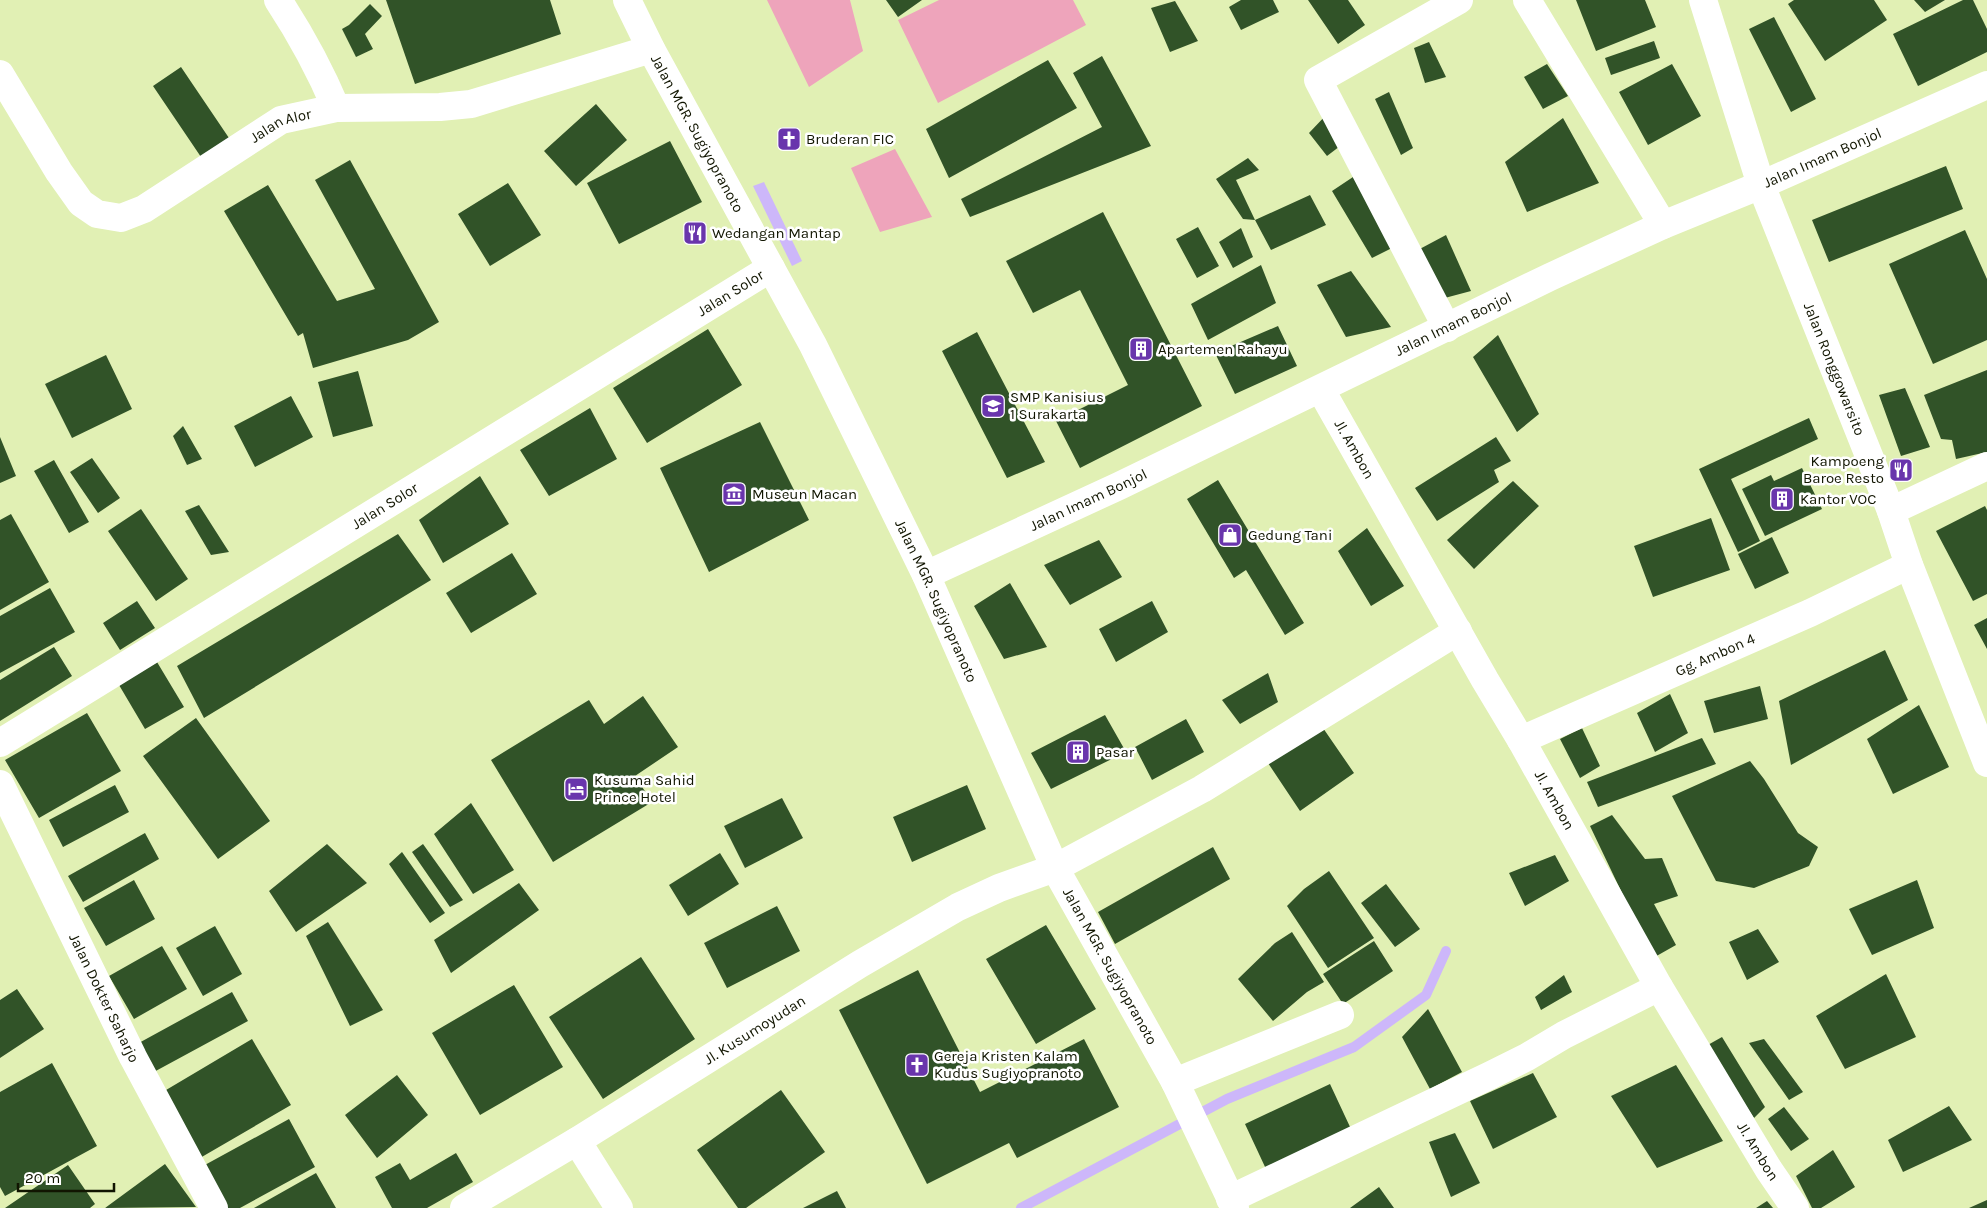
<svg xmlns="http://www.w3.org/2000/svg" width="1987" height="1208" font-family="Karla,sans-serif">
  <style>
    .green { fill: #eea4bb }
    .water { fill: #cdb7fa }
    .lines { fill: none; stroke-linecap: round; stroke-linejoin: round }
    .stream { stroke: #cdb7fa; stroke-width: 10 }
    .building { fill: #315328 }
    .minor { stroke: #fff; stroke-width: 28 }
    .major { stroke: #fff; stroke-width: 28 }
    .labels { text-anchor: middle; stroke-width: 5; stroke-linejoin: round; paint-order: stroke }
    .street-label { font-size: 15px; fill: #111501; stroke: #fff }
    .poi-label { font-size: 15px; fill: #111501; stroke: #fff; text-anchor: start }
  </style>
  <rect width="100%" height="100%" fill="#e1f0b4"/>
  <path class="green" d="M767,0H850L863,51L809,87Z
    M939,0H1073L1086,25L938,103L898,20Z
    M895,149L932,217L880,232L851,168Z"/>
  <path class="water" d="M764,182L802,261L792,266L753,186Z"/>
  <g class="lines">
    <path class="stream" d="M1021,1208L1227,1099L1354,1047L1426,995L1446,951"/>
  </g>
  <path class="building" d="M386,0H550L561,34L415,84Z
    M886,0H922L898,17Z
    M1241,0H1273L1279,12L1241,30L1229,7Z
    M1308,0H1348L1365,25L1338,44Z
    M1576,0H1645L1656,27L1596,51Z
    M1794,0H1874L1887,20L1825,61L1788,4Z
    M1914,0H1945L1925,12Z
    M1963,0H1973L1987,29V52L1918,86L1893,34Z
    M1175,1L1198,41L1170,52L1151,8Z
    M370,4L382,16L365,34L373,49L356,57L342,29L349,25Z
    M1774,17L1816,99L1791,112L1749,29Z
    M1654,41L1660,58L1611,75L1605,58Z
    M1429,42L1446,77L1425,83L1414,48Z
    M1102,56L1151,146L970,217L961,199L1102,127L1073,73Z
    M1048,60L1077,108L949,178L926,129Z
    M1547,64L1568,96L1543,109L1524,77Z
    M1672,64L1701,116L1648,145L1619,92Z
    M181,67L229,138L201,157L153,86Z
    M1389,92L1413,148L1401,155L1375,99Z
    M596,104L627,140L576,186L544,151Z
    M1328,113L1348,140L1327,156L1309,133Z
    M1563,118L1599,183L1527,212L1505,162Z
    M670,141L702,202L619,244L587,183Z
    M1248,158L1259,170L1236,180L1255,220L1310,195L1326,225L1271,250L1255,220L1243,219L1216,179Z
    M350,160L439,322L408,340L313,368L303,333L298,336L224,211L268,185L337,301L375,289L315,180Z
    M1946,166L1963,209L1829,262L1812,220Z
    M1353,177L1394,247L1372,258L1332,191Z
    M508,183L541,235L490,266L458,214Z
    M1103,212L1202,406L1080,468L1056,421L1128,385L1080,290L1033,313L1006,261Z
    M1198,227L1219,266L1197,278L1176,239Z
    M1241,228L1253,257L1233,268L1219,242Z
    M1965,230L1987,279V340L1933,364L1889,264Z
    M1446,235L1471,291L1441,299L1416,251Z
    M1261,265L1276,303L1208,340L1191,304Z
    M1351,271L1391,327L1346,337L1317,285Z
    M1278,326L1297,366L1235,394L1215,353Z
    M708,329L742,385L647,443L613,388Z
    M977,332L1045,462L1007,478L942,351Z
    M1498,335L1539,414L1517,432L1473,357Z
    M106,355L132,409L72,438L45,384Z
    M1987,370V452L1956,459L1952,440L1941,439L1924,395Z
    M358,371L373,426L333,437L318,382Z
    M1905,388L1930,447L1901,456L1879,395Z
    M291,396L313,437L255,467L234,426Z
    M590,408L617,459L549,496L520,450Z
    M1809,418L1818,439L1731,479L1760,541L1738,552L1699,469Z
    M760,422L809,520L709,572L660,468Z
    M183,426L202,459L187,465L173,436Z
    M0,437L16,476L0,483Z
    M1496,437L1511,461L1494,470L1499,482L1437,521L1415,488Z
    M92,458L120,498L98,513L70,472Z
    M54,460L89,522L69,533L34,471Z
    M1802,468L1822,509L1765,536L1742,489L1771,475L1774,481Z
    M480,476L509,524L443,563L419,520Z
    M1218,480L1304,623L1285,635L1246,570L1234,578L1187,499Z
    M1513,481L1539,506L1474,569L1447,540Z
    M199,505L229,552L211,555L185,511Z
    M1985,506L1987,510V594L1973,601L1936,531Z
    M141,509L188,579L156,601L108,531Z
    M11,514L49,582L0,610V520Z
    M1711,518L1730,570L1653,597L1634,546Z
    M1367,528L1404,586L1371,606L1338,551Z
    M398,534L431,580L204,718L177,666Z
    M1772,537L1789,573L1755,589L1738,554Z
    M1099,540L1122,577L1070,605L1044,565Z
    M512,553L537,594L471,633L446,593Z
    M1010,583L1047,647L1004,659L974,606Z
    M50,588L75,632L0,673V616Z
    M137,601L155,628L120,650L103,623Z
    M1152,601L1168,632L1116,662L1099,629Z
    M1987,618V649L1974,625Z
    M54,647L72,676L0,721V680Z
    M1885,650L1908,700L1791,765L1779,701Z
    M157,662L184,707L145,729L119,685Z
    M1268,673L1278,702L1240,724L1222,700Z
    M1760,686L1768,719L1714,733L1704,701Z
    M1670,694L1688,733L1655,752L1637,713Z
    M643,696L678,747L635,776L652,802L553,862L491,760L589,700L604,724Z
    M1919,705L1949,767L1893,794L1867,739Z
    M87,713L121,771L39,818L5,760Z
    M1105,715L1126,752L1051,789L1031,753Z
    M196,718L270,821L218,859L143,756Z
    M1186,719L1204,752L1152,780L1135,747Z
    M1323,728L1354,773L1300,811L1268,763Z
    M1582,728L1600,766L1580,778L1560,739Z
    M1702,738L1716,764L1598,807L1587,782Z
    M1750,761L1764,779L1798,833L1818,847L1809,866L1754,888L1716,881L1672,796Z
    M115,785L129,812L63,847L49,820Z
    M967,785L986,829L912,862L893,817Z
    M782,798L803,838L745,868L724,826Z
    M471,803L514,870L473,894L434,834Z
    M1612,815L1645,859L1662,858L1678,896L1654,904L1676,945L1653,958L1590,826Z
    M145,833L159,859L83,902L68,876Z
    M327,844L367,883L296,932L269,891Z
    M423,844L463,900L450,907L412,852Z
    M1213,847L1230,879L1115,944L1098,912Z
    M402,852L445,913L430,923L389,864Z
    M720,853L739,884L688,916L669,885Z
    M1555,855L1569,881L1525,906L1509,873Z
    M1329,871L1374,938L1328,968L1287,906L1304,889Z
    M134,880L155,919L106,946L84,908Z
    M1917,880L1934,928L1872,955L1849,909Z
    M519,883L539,910L451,973L434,940Z
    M1386,884L1420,929L1395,947L1361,903Z
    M777,906L800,951L727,988L704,943Z
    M328,922L383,1010L350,1026L306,936Z
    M1046,925L1096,1009L1036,1044L986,959Z
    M215,926L242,974L203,996L176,948Z
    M1758,929L1779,962L1747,980L1729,942Z
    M1292,932L1324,982L1307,992L1273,1021L1238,979L1275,943Z
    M1374,941L1393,971L1343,1004L1323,974Z
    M162,946L187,989L134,1019L109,976Z
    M641,957L695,1039L603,1099L549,1017Z
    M918,970L980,1092L1084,1039L1119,1107L1017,1158L1009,1143L927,1184L839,1010Z
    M1886,974L1916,1037L1845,1069L1816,1016Z
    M1564,975L1572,992L1541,1010L1535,997Z
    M514,985L563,1067L480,1115L432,1033Z
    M17,989L44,1029L0,1058V1000Z
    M232,992L248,1021L152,1073L137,1044Z
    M1428,1009L1462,1072L1430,1089L1402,1037Z
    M1722,1037L1765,1107L1754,1118L1706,1046Z
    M252,1039L291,1105L200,1158L161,1093Z
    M1764,1039L1803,1092L1789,1100L1749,1043Z
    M52,1063L97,1146L5,1196L0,1187V1092Z
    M1676,1065L1723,1141L1657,1168L1611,1096Z
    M1533,1073L1557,1117L1493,1149L1470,1101Z
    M397,1075L428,1115L377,1158L345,1115Z
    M1330,1084L1351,1129L1266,1169L1245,1124Z
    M781,1090L825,1152L746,1208H738L697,1150Z
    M1949,1106L1972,1140L1903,1172L1888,1140Z
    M1784,1107L1809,1139L1791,1151L1768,1119Z
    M289,1119L315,1167L240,1208H226L203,1166Z
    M1455,1133L1480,1183L1451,1197L1429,1142Z
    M1833,1150L1855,1187L1821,1208H1812L1796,1176Z
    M456,1153L473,1182L427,1208H392L375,1177L400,1163L410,1180Z
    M165,1164L196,1207L105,1208Z
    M68,1165L95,1204L90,1208H5Z
    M316,1173L336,1208H254Z
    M1379,1187L1394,1208H1350Z
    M837,1191L846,1208H803Z
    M1987,1200V1208H1969Z
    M1767,1201L1773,1208H1756Z"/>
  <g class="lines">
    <g class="minor">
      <path d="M278,0C301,35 320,70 336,108"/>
      <path id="s1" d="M627,0L651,49L813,345L926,575L1055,868L1175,1082L1235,1208"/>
      <path d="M1527,0L1663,225"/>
      <path id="s2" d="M0,74L59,172L81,203L97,214L121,218L144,209L281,120L336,108L440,107L471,104L651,49"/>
      <path d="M1447,328L1318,80L1459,0"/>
      <path id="s3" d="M1321,390L1485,680L1521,740L1659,987L1769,1170L1795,1208"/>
      <path d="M1891,511L1987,466"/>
      <path id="s4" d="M926,575L1119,486L1550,277L1663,225L1761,185L1987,85"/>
      <path id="s5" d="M1521,740L1810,613L1909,565"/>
      <path id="s6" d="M0,743L771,268"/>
      <path d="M1175,1082L1340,1015"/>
      <path d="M577,1141L619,1208"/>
      <path d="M1230,1199L1489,1076L1527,1057L1564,1035L1659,987"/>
      <path id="s7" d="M464,1208L577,1141L860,964L958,907L999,888L1055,868L1202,789L1458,631"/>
    </g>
    <g class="major">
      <path id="s8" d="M1703,0L1761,185L1891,511L1909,565L1987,763"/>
      <path id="s9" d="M0,784L133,1057L214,1208"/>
    </g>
  </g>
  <defs>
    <g id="church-square" transform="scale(1.25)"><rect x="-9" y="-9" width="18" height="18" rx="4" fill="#6935ac" stroke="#fff"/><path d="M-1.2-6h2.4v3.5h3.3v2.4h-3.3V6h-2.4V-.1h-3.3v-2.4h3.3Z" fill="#fff"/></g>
    <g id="restaurant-square" transform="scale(1.25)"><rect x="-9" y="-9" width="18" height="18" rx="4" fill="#6935ac" stroke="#fff"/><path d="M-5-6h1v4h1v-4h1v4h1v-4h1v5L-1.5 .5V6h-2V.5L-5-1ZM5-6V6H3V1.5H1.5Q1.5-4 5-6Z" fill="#fff"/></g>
    <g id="building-square" transform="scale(1.25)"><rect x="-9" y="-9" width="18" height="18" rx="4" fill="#6935ac" stroke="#fff"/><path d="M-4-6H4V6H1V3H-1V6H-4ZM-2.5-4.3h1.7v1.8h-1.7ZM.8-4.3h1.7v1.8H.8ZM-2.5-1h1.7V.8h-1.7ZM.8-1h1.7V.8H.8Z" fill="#fff"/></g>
    <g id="school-square" transform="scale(1.25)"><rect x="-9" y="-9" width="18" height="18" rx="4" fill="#6935ac" stroke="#fff"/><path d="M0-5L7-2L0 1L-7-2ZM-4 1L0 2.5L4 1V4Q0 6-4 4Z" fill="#fff"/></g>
    <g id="museum-square" transform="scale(1.25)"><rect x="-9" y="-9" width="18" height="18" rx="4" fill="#6935ac" stroke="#fff"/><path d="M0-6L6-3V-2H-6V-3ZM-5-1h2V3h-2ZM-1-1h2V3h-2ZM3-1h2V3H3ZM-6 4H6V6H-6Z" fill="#fff"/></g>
    <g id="shop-square" transform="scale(1.25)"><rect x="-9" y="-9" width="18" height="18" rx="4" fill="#6935ac" stroke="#fff"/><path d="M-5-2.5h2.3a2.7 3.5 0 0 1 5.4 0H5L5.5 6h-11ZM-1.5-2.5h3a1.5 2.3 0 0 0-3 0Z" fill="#fff"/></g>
    <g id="hotel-square" transform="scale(1.25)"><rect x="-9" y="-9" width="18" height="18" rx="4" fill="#6935ac" stroke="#fff"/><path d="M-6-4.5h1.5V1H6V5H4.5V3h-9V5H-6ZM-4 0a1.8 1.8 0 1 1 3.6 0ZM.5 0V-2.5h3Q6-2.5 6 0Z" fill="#fff"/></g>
  </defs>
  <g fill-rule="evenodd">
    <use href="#church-square" x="789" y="139"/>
    <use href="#restaurant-square" x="695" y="233"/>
    <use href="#building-square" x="1141" y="349"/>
    <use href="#school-square" x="993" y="406"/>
    <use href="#restaurant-square" x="1901" y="470"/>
    <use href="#museum-square" x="734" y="494"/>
    <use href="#building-square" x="1782" y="499"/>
    <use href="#shop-square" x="1230" y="535"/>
    <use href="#building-square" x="1078" y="752"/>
    <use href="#hotel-square" x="576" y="789"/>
    <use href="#church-square" x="917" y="1065"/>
  </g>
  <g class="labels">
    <g class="street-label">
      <text dy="5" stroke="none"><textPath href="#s2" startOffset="382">Jalan Alor</textPath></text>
      <text dy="5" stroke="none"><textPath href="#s1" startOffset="151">Jalan MGR. Sugiyopranoto</textPath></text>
      <text dy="5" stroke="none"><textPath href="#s4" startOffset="989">Jalan Imam Bonjol</textPath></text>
      <text dy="5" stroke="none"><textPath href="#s6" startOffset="858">Jalan Solor</textPath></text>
      <text dy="5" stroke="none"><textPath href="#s4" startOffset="584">Jalan Imam Bonjol</textPath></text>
      <text dy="5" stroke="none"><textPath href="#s8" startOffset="392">Jalan Ronggowarsito</textPath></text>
      <text dy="5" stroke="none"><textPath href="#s3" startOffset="68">Jl. Ambon</textPath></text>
      <text dy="5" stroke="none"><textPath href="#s4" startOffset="179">Jalan Imam Bonjol</textPath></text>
      <text dy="5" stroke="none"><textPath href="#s6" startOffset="452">Jalan Solor</textPath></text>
      <text dy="5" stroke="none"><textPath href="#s1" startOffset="676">Jalan MGR. Sugiyopranoto</textPath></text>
      <text dy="5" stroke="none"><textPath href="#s5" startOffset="212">Gg. Ambon 4</textPath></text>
      <text dy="5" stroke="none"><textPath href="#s3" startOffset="472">Jl. Ambon</textPath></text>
      <text dy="5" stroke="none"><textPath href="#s1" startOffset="1081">Jalan MGR. Sugiyopranoto</textPath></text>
      <text dy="5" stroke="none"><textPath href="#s9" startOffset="238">Jalan Dokter Saharjo</textPath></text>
      <text dy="5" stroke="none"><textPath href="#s7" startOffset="341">Jl. Kusumoyudan</textPath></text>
      <text dy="5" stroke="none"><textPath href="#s3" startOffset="878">Jl. Ambon</textPath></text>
    </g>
    <g class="poi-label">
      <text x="806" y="144">Bruderan FIC</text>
      <text x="712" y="238">Wedangan Mantap</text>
      <text x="1158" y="354">Apartemen Rahayu</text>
      <text x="1010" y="402">SMP Kanisius<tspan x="1010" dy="17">1 Surakarta</tspan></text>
      <text x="1884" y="466" text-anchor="end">Kampoeng<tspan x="1884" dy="17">Baroe Resto</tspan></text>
      <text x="752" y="499">Museun Macan</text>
      <text x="1800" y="504">Kantor VOC</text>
      <text x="1248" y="540">Gedung Tani</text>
      <text x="1096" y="757">Pasar</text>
      <text x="594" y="785">Kusuma Sahid<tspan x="594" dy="17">Prince Hotel</tspan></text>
      <text x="934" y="1061">Gereja Kristen Kalam<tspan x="934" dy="17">Kudus Sugiyopranoto</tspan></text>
    </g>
  </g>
  <path d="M18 1183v8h96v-8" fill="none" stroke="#111501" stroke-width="2.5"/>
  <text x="25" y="1183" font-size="15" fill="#111501" stroke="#ffffff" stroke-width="4" paint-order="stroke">20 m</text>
</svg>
